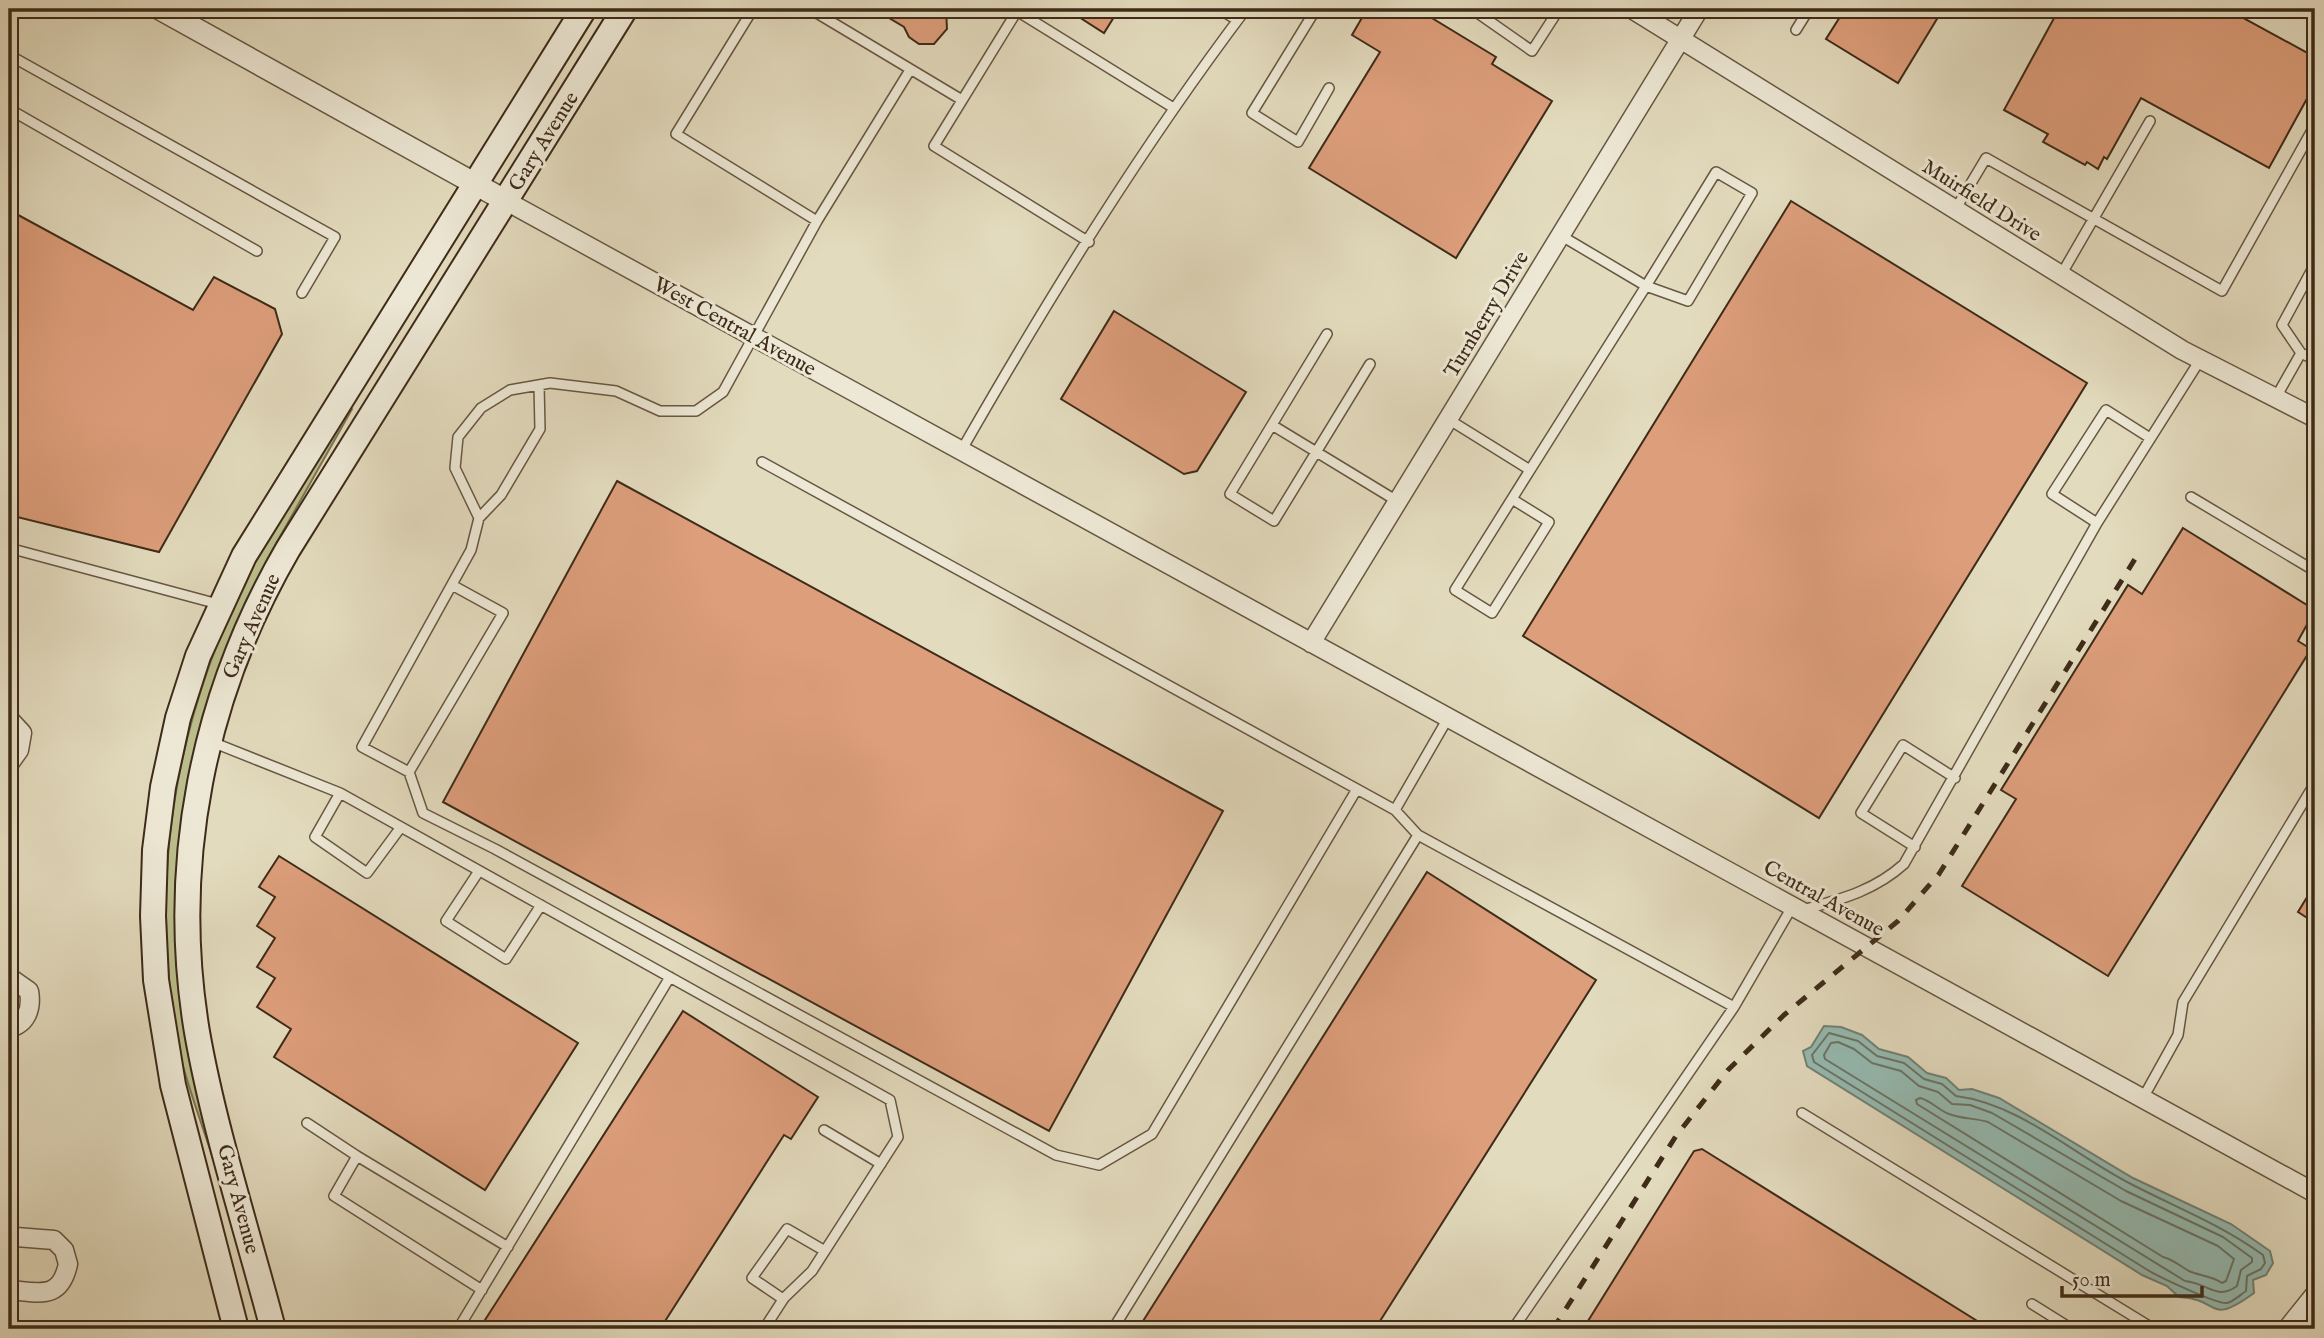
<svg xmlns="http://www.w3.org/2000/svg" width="2324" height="1338" font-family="'IM FELL English',serif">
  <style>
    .green { fill: #bbbe8c; stroke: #7c7452; stroke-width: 2 }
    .water { fill: #95bbb2; stroke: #728175; stroke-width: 2 }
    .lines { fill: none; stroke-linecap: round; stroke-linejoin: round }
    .shore { stroke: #6a7366; stroke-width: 2 }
    .building { fill: #dd9e7b; stroke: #3e2b19; stroke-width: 2 }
    .service-casing { stroke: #675742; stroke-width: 12 }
    .minor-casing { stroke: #675742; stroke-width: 21 }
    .tertiary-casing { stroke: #675742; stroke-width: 24 }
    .secondary-casing { stroke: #3e2b19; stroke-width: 28 }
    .path { stroke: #3e2b19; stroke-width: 3.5; stroke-dasharray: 2 3.5; stroke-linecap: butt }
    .service { stroke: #ede8d5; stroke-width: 9 }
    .minor { stroke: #ede8d5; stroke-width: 18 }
    .tertiary { stroke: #ede8d5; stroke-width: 21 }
    .secondary { stroke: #ede8d5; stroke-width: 24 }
    .rail { stroke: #3e2b19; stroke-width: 5; stroke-dasharray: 12 12; stroke-linecap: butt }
    .labels { text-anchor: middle; stroke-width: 6; stroke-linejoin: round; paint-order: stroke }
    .street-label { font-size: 21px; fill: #3e2b19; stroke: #ede8d5 }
  </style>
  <rect width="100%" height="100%" fill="#e3dbbe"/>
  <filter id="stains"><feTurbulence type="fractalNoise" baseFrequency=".00286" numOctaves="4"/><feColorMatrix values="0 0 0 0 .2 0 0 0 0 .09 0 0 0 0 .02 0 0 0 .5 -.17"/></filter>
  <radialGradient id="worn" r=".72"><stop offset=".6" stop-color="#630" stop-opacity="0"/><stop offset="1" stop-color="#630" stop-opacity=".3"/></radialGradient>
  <path class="green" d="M349,407L352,409L268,558L233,630L203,716L186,789L178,854L177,961L217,1172C204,1128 186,1084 176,1040C171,1016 170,990 168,966C157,828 188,693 250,571C278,514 316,461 349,407Z"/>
  <path class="water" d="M1824,1026L1841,1027L1862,1035L1879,1049L1908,1057L1927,1073L1946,1078L1959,1090L1972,1089L1999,1098L2133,1178L2231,1224L2270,1251L2273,1263L2266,1275L2253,1280L2254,1293C2207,1327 2222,1299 2179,1297L2167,1286L2142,1275L1807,1066L1803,1051L1811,1047Z"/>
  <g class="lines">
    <path class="shore" d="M1829,1033L1858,1041L1877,1056L1904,1063L1924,1079L1942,1084L1956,1096C2020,1104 2074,1155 2131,1184C2177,1208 2220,1224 2263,1255L2265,1263L2261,1269L2247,1276L2246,1291C2240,1295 2233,1302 2227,1303C2218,1305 2157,1276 2146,1269L1814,1062L1812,1055Z
      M1838,1042L1854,1049L1872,1063L1901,1071L1919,1086L1938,1092L1952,1104L1970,1105L1992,1113L2126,1191L2223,1237L2252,1258V1262L2241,1270L2237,1286C2217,1301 2208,1283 2185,1281L1825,1059L1824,1055L1831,1043Z
      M1920,1098C1932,1101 1938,1110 1949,1114C1961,1119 1975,1118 1988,1122L2121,1201L2218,1246L2234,1259L2226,1281L2222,1283C2211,1275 2199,1276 2189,1271C2180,1266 2174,1260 2163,1257L1917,1104L1916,1100Z"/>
  </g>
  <path class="building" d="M874,9H946L947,29L934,44H919L909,37L904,27Z
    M1089,9H1119L1104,33L1082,19Z
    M1367,9H1417L1496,57L1492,64L1552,101L1456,258L1309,168L1380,52L1352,35Z
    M1845,9H1943L1898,83L1826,39Z
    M2059,9H2227L2315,57V84L2269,168L2141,98L2107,159L2104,157L2098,169L2087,162L2085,165L2043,142L2048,134L2004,110Z
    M1791,201L2087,383L1819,818L1523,636Z
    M9,210L193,310L214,277L275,309L282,334L159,552L9,515Z
    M1114,311L1246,392L1197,471L1184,474L1061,399Z
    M617,481L1223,811L1049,1131L443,802Z
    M2183,528L2315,610L2298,641L2311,649L2108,976L1962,886L2016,799L2001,790L2128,585L2142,594Z
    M279,856L578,1043L485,1190L274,1057L291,1029L257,1007L275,978L257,967L275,938L257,926L275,897L259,887Z
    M1427,872L1596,980L1375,1329H1138Z
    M2315,884V923L2298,912Z
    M683,1011L818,1097L791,1139L784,1135L660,1329H499L485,1320Z
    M1702,1149L1990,1329H1583L1694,1151Z"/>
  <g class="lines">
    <g class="service-casing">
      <path id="service" d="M753,9L676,134L817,221L910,70
        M810,9L962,100
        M1219,9L1237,20
        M1316,9L1252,113L1298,142L1329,88
        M1472,9L1532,51L1559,9
        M1796,30L1809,9
        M9,55L335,237L302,293
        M9,109L257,251
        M1716,172L1752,193L1688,301L1646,286Z
        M1955,210L1986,158L2222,291L2315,125
        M1089,242L934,146L1017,11L1172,107
        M2061,275L2150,121
        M1327,334L1230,494L1274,521L1370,364
        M2301,353L2282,325L2315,264
        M2275,399L2301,353L2315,360
        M1448,419L1530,470L1455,590L1492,613L1549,522L1512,499
        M1272,425L1397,501
        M961,451C1048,299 1141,148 1246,9
        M762,462L1395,810
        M1530,470L1646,286L1560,235
        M2191,497L2315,571
        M479,518L501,495L540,429L539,385
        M2097,523L2052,494L2106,410L2150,438
        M9,548L218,604
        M452,585L503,613L409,772L362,747L471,550L479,518L455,468L458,437L481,408L510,390L550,383L616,391L660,411H696L723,392L817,221
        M1448,718L1395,810L1418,835L1734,1007L1792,907
        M212,742L340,793L890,1100L898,1137L812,1271L784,1298L764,1329
        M409,772L423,813L495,849L1056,1155L1099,1165L1152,1134L1357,789
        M340,793L315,837L367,873L401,827
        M1915,847L1861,813L1903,745L1955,778
        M479,871L446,921L506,959L541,905
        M1803,910C1841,899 1874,891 1904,864L2097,523L2200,360
        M2143,1098L2178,1035L2183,1002L2315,783
        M1802,1113L2154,1329
        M307,1123L357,1156
        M824,1130L881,1164
        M482,1290L334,1196L357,1156L508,1247
        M783,1299L752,1278L787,1229L825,1251
        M2032,1304L2072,1329
        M458,1329L670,977
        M1113,1329L1418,835
        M1513,1329L1734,1007"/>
    </g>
    <g class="minor-casing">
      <path id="minor" d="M1632,9L2182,350L2315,418
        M506,201L2315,1193
        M1311,643L1699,9
        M9,719L22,733L19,750L9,764
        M9,977L29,991C32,1008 27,1024 9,1028
        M9,1239L16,1237L54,1240L64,1250L68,1264C60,1301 39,1292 9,1290
        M2287,1329L2315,1294"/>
    </g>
    <g class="tertiary-casing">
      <path id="tertiary" d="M160,9L506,201"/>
    </g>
    <g class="secondary-casing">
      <path id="secondary" d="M236,1329L173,1085L156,980L153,916L155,850L163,787L178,718L198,656L244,556L584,9
        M273,1329C248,1233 214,1129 197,1032C169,864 203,695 288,549L625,9"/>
    </g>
    <path class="path" d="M2308,9L2315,12"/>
    <use href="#service" class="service"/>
    <use href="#minor" class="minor"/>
    <use href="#tertiary" class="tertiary"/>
    <use href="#secondary" class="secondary"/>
    <path class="rail" d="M1553,1329L1676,1136L1728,1070L1784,1015L1898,921L1939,874L2135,559"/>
  </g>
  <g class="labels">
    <g class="street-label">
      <text transform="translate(543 141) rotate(-58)" y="7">Gary Avenue</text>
      <text transform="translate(1982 200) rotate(32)" y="7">Muirfield Drive</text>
      <text transform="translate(1486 314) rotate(-59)" y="7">Turnberry Drive</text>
      <text transform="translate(735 326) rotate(29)" y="7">West Central Avenue</text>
      <text transform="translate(251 626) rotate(-66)" y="7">Gary Avenue</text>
      <text transform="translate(1824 898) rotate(29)" y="7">Central Avenue</text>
      <text transform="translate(239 1199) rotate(75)" y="7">Gary Avenue</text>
    </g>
  </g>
  <rect width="2324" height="1338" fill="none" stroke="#e3dbbe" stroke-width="35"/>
  <rect x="10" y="10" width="2303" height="1317" fill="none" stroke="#3e2b19" stroke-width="3.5"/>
  <rect x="18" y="18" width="2289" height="1303" fill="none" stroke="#3e2b19" stroke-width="2"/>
  <path d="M2062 1286v10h140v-10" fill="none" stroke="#3e2b19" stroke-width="3.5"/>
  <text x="2072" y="1286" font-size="21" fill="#3e2b19" stroke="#ede8d5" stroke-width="5" paint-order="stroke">50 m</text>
  <rect width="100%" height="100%" filter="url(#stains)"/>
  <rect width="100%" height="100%" fill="url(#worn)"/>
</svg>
